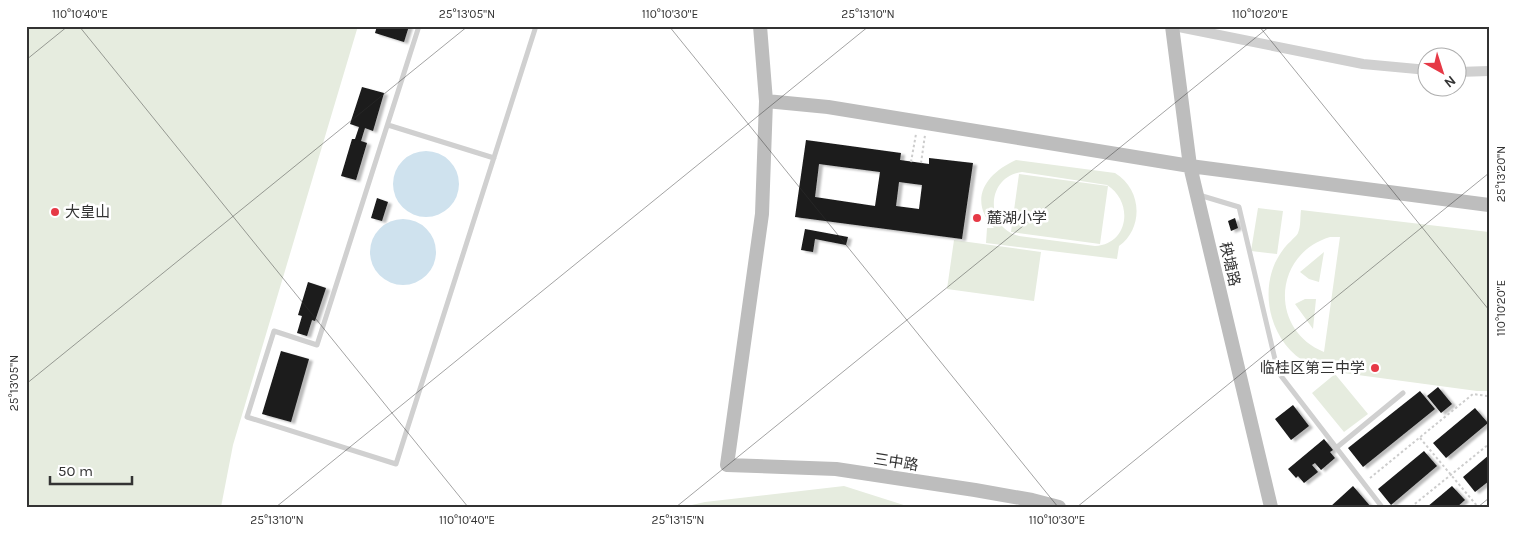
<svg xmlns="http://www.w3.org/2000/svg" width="1515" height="533" font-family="Karla,'Noto Sans SC',sans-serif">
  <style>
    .green { fill: #e6ecdf; fill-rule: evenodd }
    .water { fill: #cfe2ee }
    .building { fill: #1a1a1a; fill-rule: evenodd; filter: url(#shadow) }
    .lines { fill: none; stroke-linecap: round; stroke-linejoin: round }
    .path { stroke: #cdcdcd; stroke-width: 2; stroke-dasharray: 2.5 2.5; stroke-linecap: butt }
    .lane { stroke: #d0d0d0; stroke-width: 5 }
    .street { stroke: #d0d0d0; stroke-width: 10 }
    .secondary { stroke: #bdbdbd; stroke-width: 14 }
    .ticks { fill: none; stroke: #333; stroke-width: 1; stroke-opacity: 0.45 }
    .poi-dot { fill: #e63946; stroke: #fff; stroke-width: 2 }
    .labels { text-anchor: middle; stroke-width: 5; stroke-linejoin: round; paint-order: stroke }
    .poi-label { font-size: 15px; fill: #333; stroke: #fff; text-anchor: start }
    .street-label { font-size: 15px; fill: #333; stroke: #fff }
    .neatline { fill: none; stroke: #333; stroke-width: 2 }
    .ticks-label { font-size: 12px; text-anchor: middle; fill: #333 }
  </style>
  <defs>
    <filter id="shadow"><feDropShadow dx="4" dy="2" stdDeviation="1" flood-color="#0004"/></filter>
  </defs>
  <rect width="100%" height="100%" fill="#fff"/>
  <path class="green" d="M26,26H358L233,445L221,507H26Z
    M1016,160L1115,173C1142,189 1144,228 1119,246L1117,259L986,243L987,228H994C968,200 985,174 1016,160ZM1022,172L1107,185C1134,202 1129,244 1095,246L1019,236C984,227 986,176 1022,172Z
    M1019,174L1108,186L1100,244L1011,232Z
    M1258,208L1283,211L1277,254L1251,251Z
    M1301,210L1489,232V391H1477L1328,371C1319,368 1310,365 1302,360C1272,340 1260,297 1275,263C1279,255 1284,247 1291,241C1293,238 1297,236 1298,233C1301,226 1300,217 1301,210ZM1330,237H1340L1324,352C1269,330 1273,254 1330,237Z
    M954,240L1041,252L1034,301L947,289Z
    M1324,252L1319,282L1309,279L1300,272Z
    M1305,299H1316L1313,329L1295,304Z
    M1335,374L1368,414L1344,432L1312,393Z
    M844,486L910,507H683L705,502Z"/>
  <path class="water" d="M393 184a33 33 0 1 1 66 0a33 33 0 1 1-66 0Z
    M370 252a33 33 0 1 1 66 0a33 33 0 1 1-66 0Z"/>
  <path class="building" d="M377,26H409L404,42L375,33Z
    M362,87L384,93L373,131L365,128L361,141L367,143L356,180L341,176L352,139H355L359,127L350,124Z
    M806,140L901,153L900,160L929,164V158L973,163L962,239L795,217ZM819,164L880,172L875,206L815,197ZM899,182L922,185L919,209L896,206Z
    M377,198L388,202L382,221L371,218Z
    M1235,218L1238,228L1231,231L1228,221Z
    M805,229L848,237L846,245L815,239L813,252L801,250Z
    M308,282L326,288L315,321L312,320L307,336L297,333L302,316L298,315Z
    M281,351L309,359L291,422L262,414Z
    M1438,387L1452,404L1441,413L1427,396Z
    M1420,391L1435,409L1363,467L1348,448Z
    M1293,405L1309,426L1291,440L1275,419Z
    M1475,408L1488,423L1446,458L1433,443Z
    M1324,439L1333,450L1330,452L1335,458L1321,470L1315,463L1312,465L1318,472L1304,483L1298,476L1296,478L1288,469Z
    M1424,451L1437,466L1391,505L1378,489Z
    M1489,455V481L1475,492L1463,477Z
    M1353,486L1371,507H1330Z
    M1452,486L1465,500L1457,507H1427Z"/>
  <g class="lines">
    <path class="path" d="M911,162L916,134
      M921,163L925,135
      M1420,438L1478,507
      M1370,478L1473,394L1487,396L1489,398
      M1411,507L1489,444"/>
    <path class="lane" d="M419,26L317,345L274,331L247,417L396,464L536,26
      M388,125L494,158
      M1199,195L1239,207L1278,372L1382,507
      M1336,448L1403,393"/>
    <path class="street" d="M1174,26L1363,64L1428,70
      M1458,72L1489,71"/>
    <path class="secondary" d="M760,26L766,101L762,214L727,465L836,469L975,490L1032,500L1059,507
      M1172,26L1190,166L1271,507
      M766,101L828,107L1190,166L1489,205"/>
  </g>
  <path class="ticks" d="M79,26L468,507M669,26L1058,507M1259,26L1489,310M26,60L68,26M26,384L468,26M276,507L869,26M676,507L1270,26M1077,507L1489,173M1478,507L1489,498"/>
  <g class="poi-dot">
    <circle cx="55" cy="212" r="5"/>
    <circle cx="977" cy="218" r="5"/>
    <circle cx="1375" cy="368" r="5"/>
  </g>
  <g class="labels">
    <g class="poi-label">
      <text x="65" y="217">大皇山</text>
      <text x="987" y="223">麓湖小学</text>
      <text x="1365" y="373" text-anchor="end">临桂区第三中学</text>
    </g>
    <g class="street-label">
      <text transform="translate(1230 264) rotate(77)" y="5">秧塘路</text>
      <text transform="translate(896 462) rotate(9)" y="5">三中路</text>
    </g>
  </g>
  <rect width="1515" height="533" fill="none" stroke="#ffffff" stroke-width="55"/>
  <g transform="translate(1442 72) rotate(141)"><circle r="24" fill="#ffffff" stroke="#adadad"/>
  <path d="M0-4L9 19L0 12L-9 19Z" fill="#e63946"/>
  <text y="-8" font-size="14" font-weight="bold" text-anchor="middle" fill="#333333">N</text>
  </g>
  <path d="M50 476v8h82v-8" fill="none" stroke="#333333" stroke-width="2.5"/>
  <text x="58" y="476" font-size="15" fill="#333333" stroke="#ffffff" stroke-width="4" paint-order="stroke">50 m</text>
  <rect x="28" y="28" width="1460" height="478" class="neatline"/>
  <g class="ticks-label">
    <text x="80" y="18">110°10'40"E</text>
    <text x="467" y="18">25°13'05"N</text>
    <text x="670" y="18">110°10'30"E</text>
    <text x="868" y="18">25°13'10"N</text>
    <text x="1260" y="18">110°10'20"E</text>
    <text transform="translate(1501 174) rotate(-90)" y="4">25°13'20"N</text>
    <text transform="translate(1501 308) rotate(-90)" y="4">110°10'20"E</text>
    <text transform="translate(14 383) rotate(-90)" y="4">25°13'05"N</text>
    <text x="277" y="524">25°13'10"N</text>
    <text x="467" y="524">110°10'40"E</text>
    <text x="678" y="524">25°13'15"N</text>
    <text x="1057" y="524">110°10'30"E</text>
  </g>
</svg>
